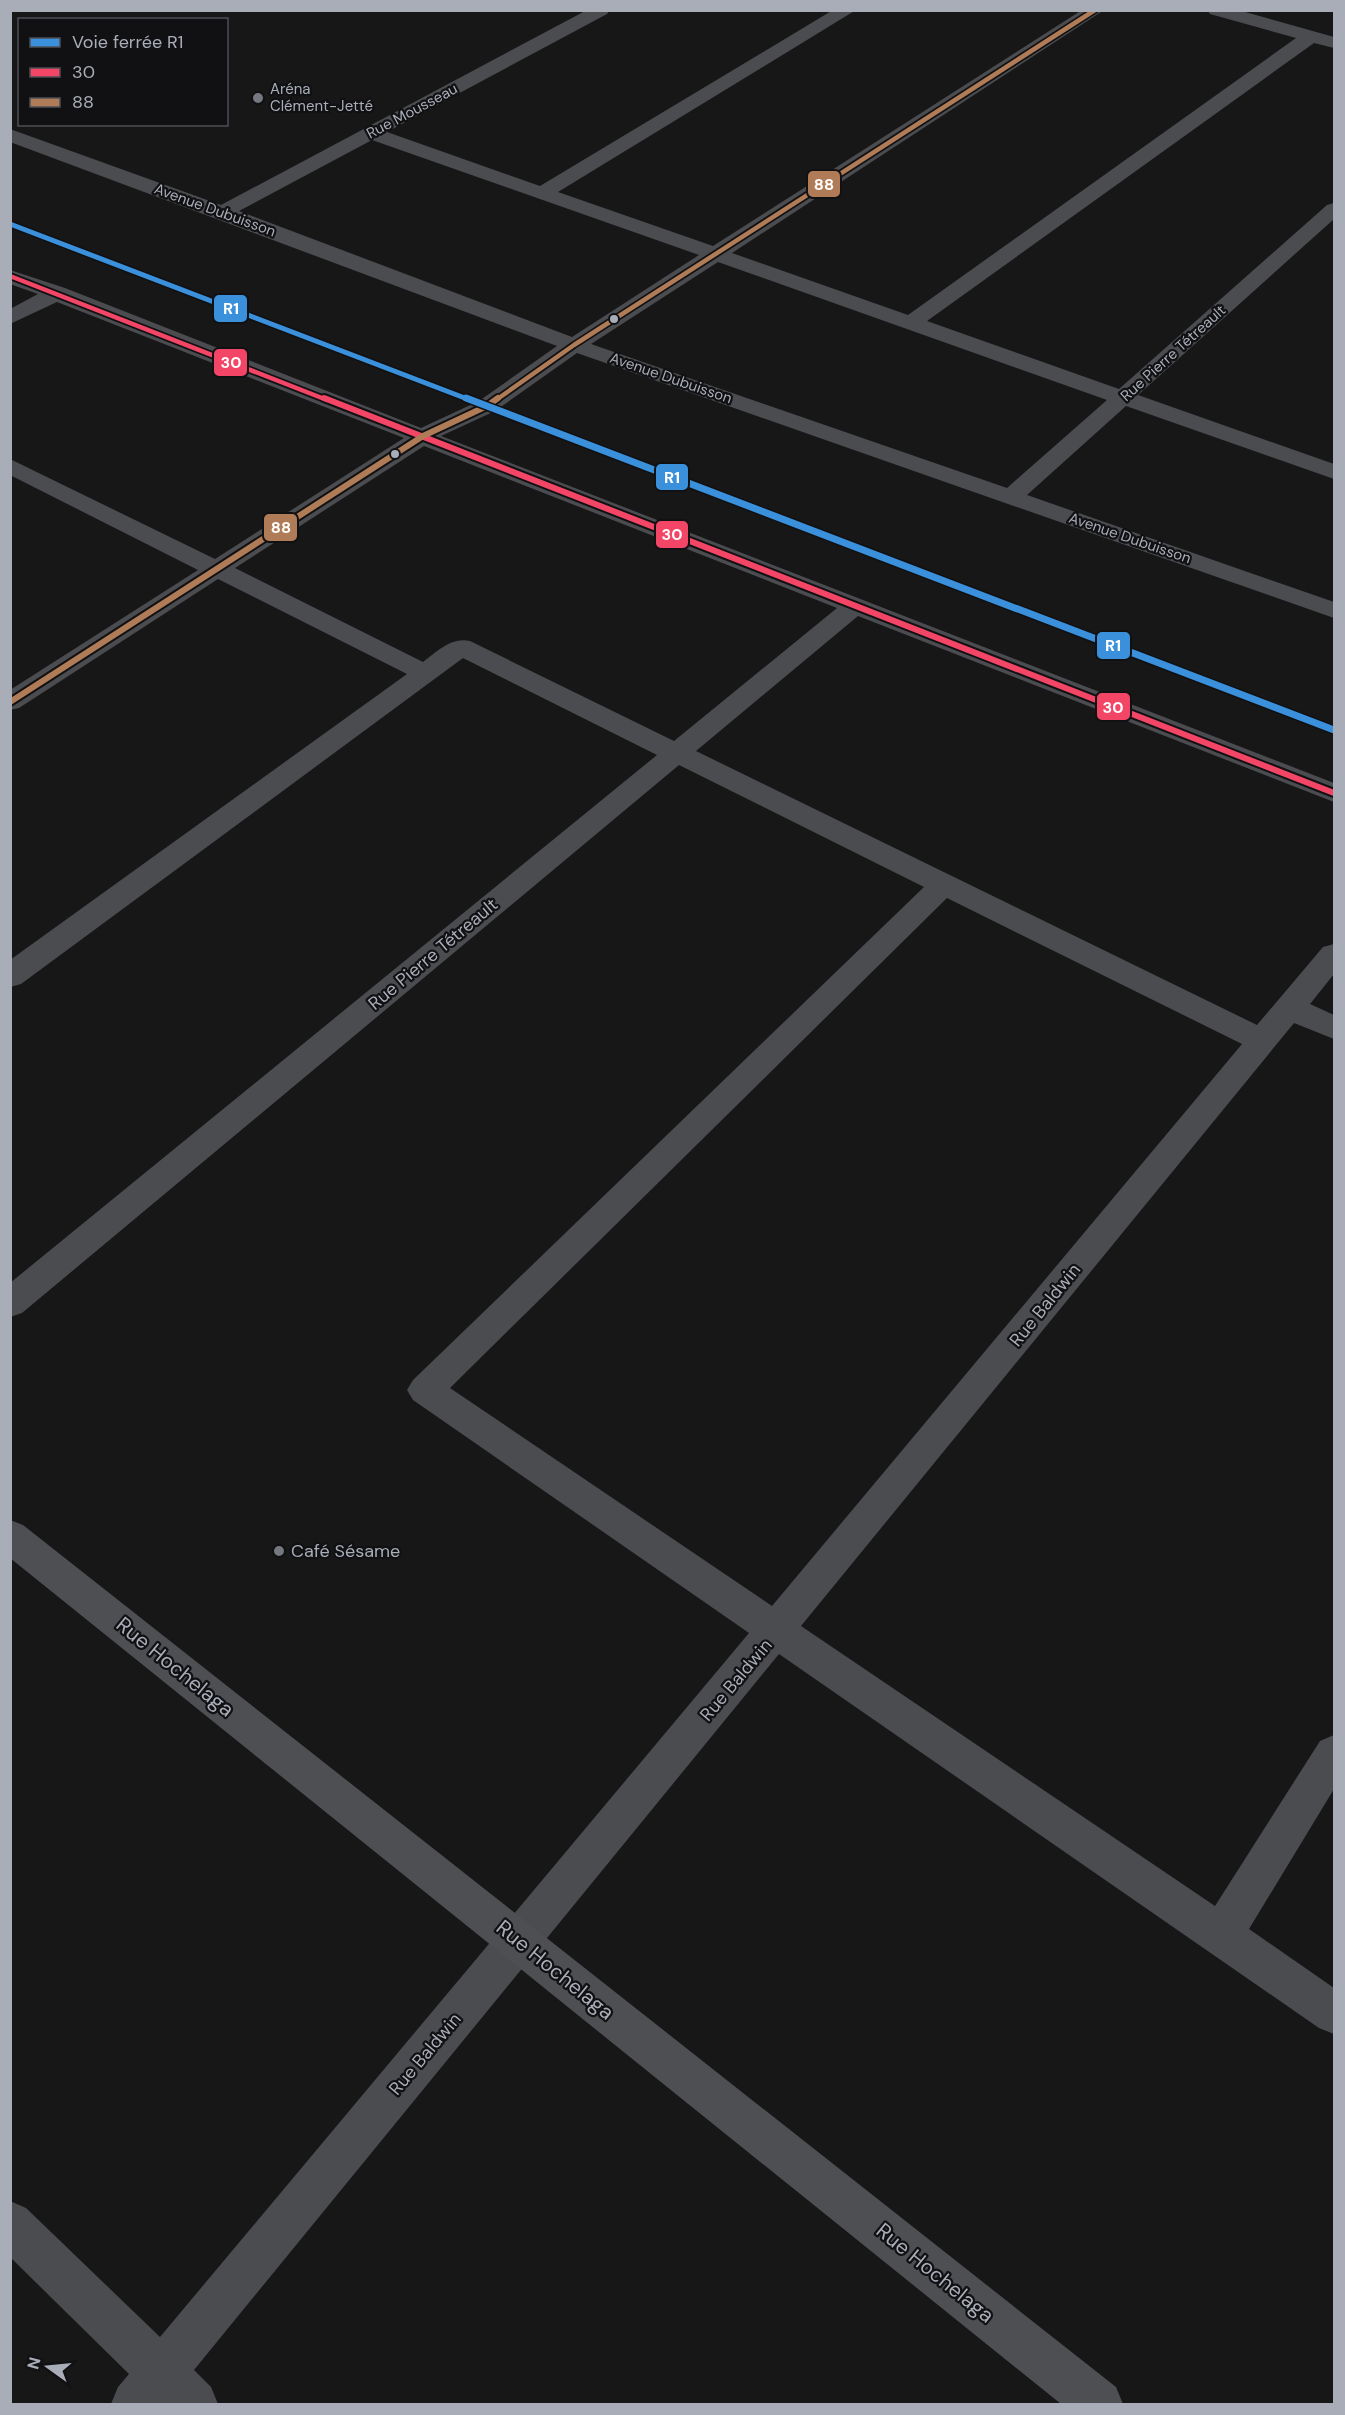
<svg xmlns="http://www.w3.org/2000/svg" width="1345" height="2415" font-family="'DM Sans',sans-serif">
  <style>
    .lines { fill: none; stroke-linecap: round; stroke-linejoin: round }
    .minor { fill: #4b4c50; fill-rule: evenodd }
    .major { fill: #4d4f52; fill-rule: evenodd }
    .bus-1-far1-casing { stroke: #111113; stroke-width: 8 }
    .bus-1-casing { stroke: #111113; stroke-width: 10 }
    .bus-2-far1-casing { stroke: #111113; stroke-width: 8 }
    .bus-2-casing { stroke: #111113; stroke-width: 10 }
    .bus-1-far1 { stroke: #f34667; stroke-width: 4.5 }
    .bus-1 { stroke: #f34667; stroke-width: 6 }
    .bus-2-far1 { stroke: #b07c57; stroke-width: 4.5 }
    .bus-2 { stroke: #b07c57; stroke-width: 6 }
    .rail-1-far1-casing { stroke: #111113; stroke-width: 8 }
    .rail-1-casing { stroke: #111113; stroke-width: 10 }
    .rail-1-far1 { stroke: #3a90db; stroke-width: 5 }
    .rail-1 { stroke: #3a90db; stroke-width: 7 }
    .poi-dot { fill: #757880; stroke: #111113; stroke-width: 2 }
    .bus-dot { fill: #a8adb8; stroke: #111113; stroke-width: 2 }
    .labels { text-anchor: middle; stroke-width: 4.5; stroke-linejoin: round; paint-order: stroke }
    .far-poi-label { font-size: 15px; fill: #a8adb8; stroke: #111113; text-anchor: start }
    .far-street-label { font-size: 15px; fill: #a8adb8; stroke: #111113 }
    .street-label { font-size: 18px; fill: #a8adb8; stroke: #111113 }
    .poi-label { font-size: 18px; fill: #a8adb8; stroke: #111113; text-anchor: start }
    .near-street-label { font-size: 21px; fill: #a8adb8; stroke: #111113 }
    .line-badge { stroke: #111113; stroke-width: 2 }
    .badge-label { font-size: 16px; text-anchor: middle; font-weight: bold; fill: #fff }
  </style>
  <rect width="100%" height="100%" fill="#171717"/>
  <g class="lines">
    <path class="minor" d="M587,10H610L607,14L387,132L540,186L833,10H856L558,192L713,246L1082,10H1104L732,253L908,315L1296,38L1210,14L1207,10H1238L1334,37V48L1314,43L927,321L1119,389L1327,205L1334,203V219L1138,395L1334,464V479L1126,406L1027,495L1334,602V618L577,353L495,411L441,436L1334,783V802L858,616L696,751L1257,1025L1323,947L1334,944V974L1310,1004L1334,1015V1039L1294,1023L801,1626L1215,1906L1320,1741L1334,1735V1789L1249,1929L1334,1988V2034L1319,2028L779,1654L194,2370L211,2387L218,2404H111L118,2387L129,2374L10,2257V2201L26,2208L160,2337L749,1633L413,1400L407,1390L413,1380L924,887L679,765L22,1313L10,1317V1283L657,755L463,658L21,984L10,987V960L407,674L218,579L19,708L10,710V690L198,570L10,475V459L215,559L404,438L57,302L10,324V309L38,294L10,284V270L65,288L421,428L479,401L557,346L10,142V129L221,205ZM372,140L699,255L572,337L239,211ZM718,262L1107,400L1007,488L591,344ZM424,446L837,608L674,741L470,641C451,637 438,651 423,662L235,568ZM947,898L1242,1044L772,1606L450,1388Z"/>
    <path class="major" d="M10,1520L23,1525L1116,2387L1123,2404H1061L10,1558Z"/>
    <g class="bus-1-far1-casing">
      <path id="bus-1-far1" d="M10,276L327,400"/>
    </g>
    <g class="bus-1-casing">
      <path id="bus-1" d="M324,398L1334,793"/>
    </g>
    <g class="bus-2-far1-casing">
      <path id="bus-2-far1" d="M496,400L574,345L1095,10"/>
    </g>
    <g class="bus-2-casing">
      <path id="bus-2" d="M10,702L423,436L487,406L498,398"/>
    </g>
    <use href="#bus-1-far1" class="bus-1-far1"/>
    <use href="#bus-1" class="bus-1"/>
    <use href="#bus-2-far1" class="bus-2-far1"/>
    <use href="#bus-2" class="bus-2"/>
    <g class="rail-1-far1-casing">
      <path id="rail-1-far1" d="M10,224L470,400"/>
    </g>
    <g class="rail-1-casing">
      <path id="rail-1" d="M466,398L1334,730"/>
    </g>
    <use href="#rail-1-far1" class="rail-1-far1"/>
    <use href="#rail-1" class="rail-1"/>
  </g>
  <g class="poi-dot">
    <circle cx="258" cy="98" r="6"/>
    <circle cx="279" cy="1551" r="6"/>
  </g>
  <g class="bus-dot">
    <circle cx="614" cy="319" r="5"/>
    <circle cx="395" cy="454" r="5"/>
  </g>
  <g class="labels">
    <g class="far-poi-label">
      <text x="270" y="94">Aréna<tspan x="270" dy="17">Clément-Jetté</tspan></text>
    </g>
    <g class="far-street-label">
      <text transform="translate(412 111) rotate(-28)" y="5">Rue Mousseau</text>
      <text transform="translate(215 210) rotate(20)" y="5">Avenue Dubuisson</text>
      <text transform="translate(1173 353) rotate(-42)" y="5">Rue Pierre Tétreault</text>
      <text transform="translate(671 378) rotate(19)" y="5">Avenue Dubuisson</text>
      <text transform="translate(1130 538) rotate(19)" y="5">Avenue Dubuisson</text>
    </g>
    <g class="street-label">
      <text transform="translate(433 954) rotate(-40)" y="6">Rue Pierre Tétreault</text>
      <text transform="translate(1045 1305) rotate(-51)" y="6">Rue Baldwin</text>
      <text transform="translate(736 1680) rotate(-50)" y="6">Rue Baldwin</text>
      <text transform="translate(425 2054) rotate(-50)" y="6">Rue Baldwin</text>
    </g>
    <g class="poi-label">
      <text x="291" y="1557">Café Sésame</text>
    </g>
    <g class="near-street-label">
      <text transform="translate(175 1667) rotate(39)" y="7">Rue Hochelaga</text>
      <text transform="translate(555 1970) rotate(39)" y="7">Rue Hochelaga</text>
      <text transform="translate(935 2273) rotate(39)" y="7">Rue Hochelaga</text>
    </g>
  </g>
  <g class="line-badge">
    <rect x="807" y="170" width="34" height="28" rx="6" fill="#b07c57"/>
    <rect x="213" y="294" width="35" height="29" rx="6" fill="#3a90db"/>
    <rect x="213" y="348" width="35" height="29" rx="6" fill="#f34667"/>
    <rect x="655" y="463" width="34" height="28" rx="6" fill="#3a90db"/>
    <rect x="263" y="513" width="35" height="29" rx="6" fill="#b07c57"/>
    <rect x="655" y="520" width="34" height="29" rx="6" fill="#f34667"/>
    <rect x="1096" y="631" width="35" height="29" rx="6" fill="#3a90db"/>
    <rect x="1096" y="692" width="35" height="29" rx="6" fill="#f34667"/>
  </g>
  <g class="badge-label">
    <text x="824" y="190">88</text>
    <text x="231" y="314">R1</text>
    <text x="231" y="368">30</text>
    <text x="672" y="483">R1</text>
    <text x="281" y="533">88</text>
    <text x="672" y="540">30</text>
    <text x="1113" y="651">R1</text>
    <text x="1113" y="713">30</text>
  </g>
  <rect width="1345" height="2415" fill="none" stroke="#a8adb8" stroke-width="24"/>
  <rect x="18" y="18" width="210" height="108" fill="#111113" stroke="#4d4f55" stroke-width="1.5"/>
  <rect x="30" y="38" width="30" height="9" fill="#3a90db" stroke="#4d4f55" stroke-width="1.5"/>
  <text x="72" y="48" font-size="18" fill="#a8adb8">Voie ferrée R1</text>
  <rect x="30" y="68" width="30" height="9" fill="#f34667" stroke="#4d4f55" stroke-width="1.5"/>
  <text x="72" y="78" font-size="18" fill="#a8adb8">30</text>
  <rect x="30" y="98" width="30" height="9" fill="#b07c57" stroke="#4d4f55" stroke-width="1.5"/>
  <text x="72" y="108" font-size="18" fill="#a8adb8">88</text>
  <g transform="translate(48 2367) rotate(285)" stroke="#111113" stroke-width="4.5" paint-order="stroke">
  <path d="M0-4.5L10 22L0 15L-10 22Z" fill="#a8adb8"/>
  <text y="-9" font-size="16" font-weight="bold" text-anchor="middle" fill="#a8adb8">N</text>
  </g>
</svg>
